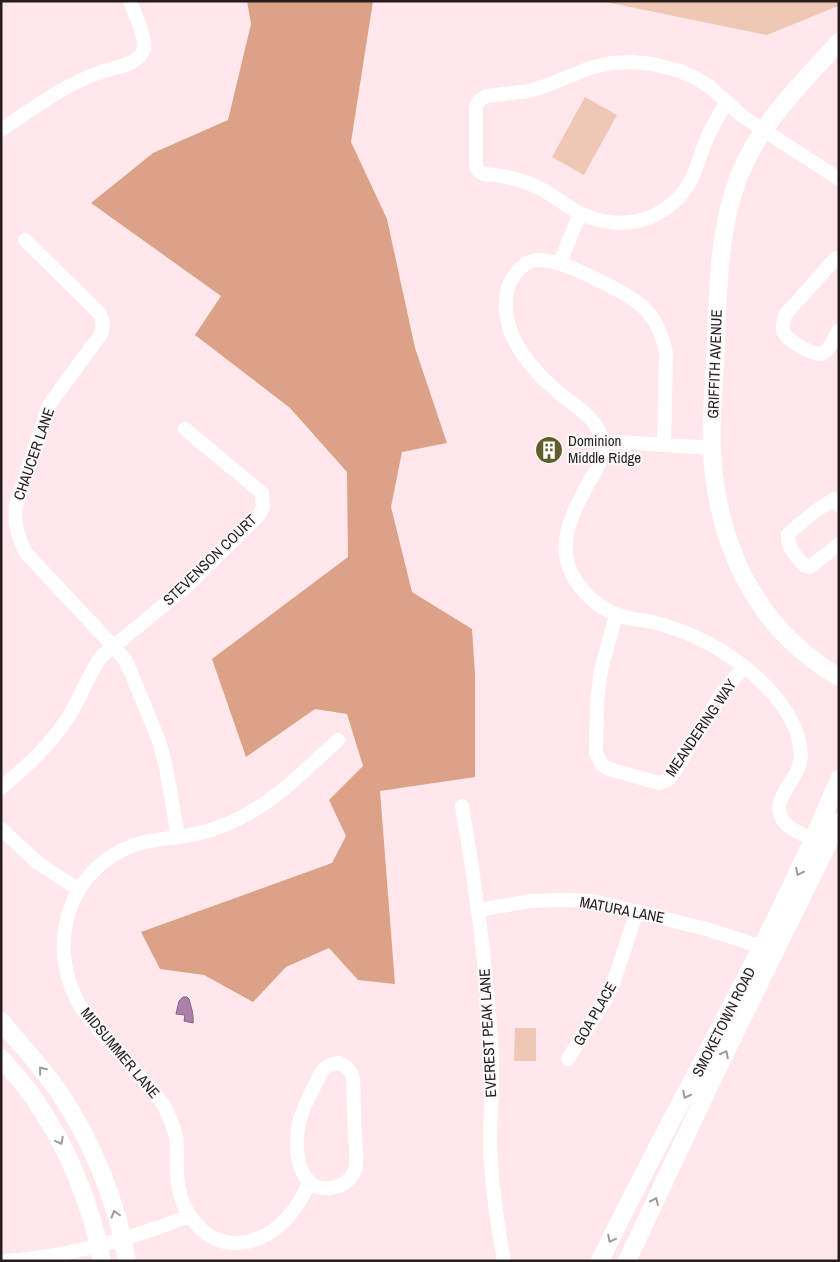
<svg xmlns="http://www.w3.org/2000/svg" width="840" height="1262" font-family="'Archivo Narrow',sans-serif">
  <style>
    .green { fill: #efc7b5 }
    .forest { fill: #dba287 }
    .water { fill: #ab81ab; stroke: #836381 }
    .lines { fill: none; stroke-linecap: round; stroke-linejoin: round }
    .minor { stroke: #fff; stroke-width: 14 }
    .tertiary { stroke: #fff; stroke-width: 18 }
    .oneway { stroke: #9e999a }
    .labels { text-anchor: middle; stroke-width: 4; stroke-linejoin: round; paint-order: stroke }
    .street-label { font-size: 15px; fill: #271d1f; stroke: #fbfbfb }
    .poi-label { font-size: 15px; fill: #271d1f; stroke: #fbfbfb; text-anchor: start }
  </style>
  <rect width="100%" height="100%" fill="#ffe7eb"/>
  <path class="green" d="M601,1H839L838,6L767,35Z
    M585,97L617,115L584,175L552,157Z
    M515,1028H536V1061H514Z"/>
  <path class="forest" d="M247,1H373L351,142L387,219L415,348L447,443L402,452L391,507L412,592L472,629L475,674V777L380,791L395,984L358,980L329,948L286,967L253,1002L204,975L160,969L141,932L332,863L346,836L329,800L363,766L347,714L315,709L246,757L212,659L348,557L347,472L290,408L195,335L221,296L91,203L153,153L228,120L251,24Z"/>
  <path class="water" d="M183,997H187L189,999C191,1007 194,1014 193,1023L184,1021L185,1015L176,1014L179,1001Z"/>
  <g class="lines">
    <path class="minor" d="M727,102C718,116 709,131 704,146C699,158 696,171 690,182C670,216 633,230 595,219C574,214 558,197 539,188C525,181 510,177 495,175C491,174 487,175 484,174C479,173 478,170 476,166V106L480,100L486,96L529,91L548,85L590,68L611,63L632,62L653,64L680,71L696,78L710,87L742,116L839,179
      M1,130C33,108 64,85 101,72C115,67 139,65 144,49C146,38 134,12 130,1
      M25,240L100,314C103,321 104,326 101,334L49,405L16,505C14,523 17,537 26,553L113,646L125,660L132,675L159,741L166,767L178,837
      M839,261L836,258L785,315C784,321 782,325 783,331C786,340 814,357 823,353C830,350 835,337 839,330
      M560,263L580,213
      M602,441L712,448
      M664,445L666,353C658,311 638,300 602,282C581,272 562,261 538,260C527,260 517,270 512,279C506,289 505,300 506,311C509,347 538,376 564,397C579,408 598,420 602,440C605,456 598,467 590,480C574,511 553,545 575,579C587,600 609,615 633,619C638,620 643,620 647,621C660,623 672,628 684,632C718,646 751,668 775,696C789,713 804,739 800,762C796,784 767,801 785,823C792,831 805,835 814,840
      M839,505L834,499L814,512L788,534C787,548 796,556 805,566L810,567L839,544
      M616,615L601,670L597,701L596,753L602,765L609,769L659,783L666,781L671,777L722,693L744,667
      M1,788C28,765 54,742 72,711C82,693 89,674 101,657L188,585L259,515L263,507L262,493L185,429
      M462,806C476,888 487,970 492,1054C493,1084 490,1114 490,1144C491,1184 497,1222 504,1261
      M1,829L38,863L78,889
      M479,910L530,901L562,900L594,901L710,930L762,947
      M568,1059L604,1002L613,984L637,911
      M339,1063C347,1066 350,1070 353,1078C354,1098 354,1119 355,1139C356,1149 358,1161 355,1170C348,1188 320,1196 307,1179C299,1169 296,1152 297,1139C297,1115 312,1092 322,1071C327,1065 332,1064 339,1063Z
      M310,1182C297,1210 278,1236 246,1242C204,1249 179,1211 177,1174C176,1161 178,1148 176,1136C173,1124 168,1114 163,1104C147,1084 131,1065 113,1046C101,1032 87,1019 78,1002C46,942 69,869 134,845C149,840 163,839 179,837C200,834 221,828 240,818C278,799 307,768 338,740
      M7,1261C70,1256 131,1239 189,1216"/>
    <path class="tertiary" d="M839,42C802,83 761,122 740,174C719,226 718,286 716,341C715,377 710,416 712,451C717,545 755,628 839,677
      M1,1021C21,1045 43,1069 61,1095C93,1144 117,1203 127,1261
      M1,1058C12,1071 23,1083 33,1097C68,1147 90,1200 102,1261
      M600,1261C678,1099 771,945 839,779
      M627,1261L712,1080L839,821"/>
  </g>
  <defs><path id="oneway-chevron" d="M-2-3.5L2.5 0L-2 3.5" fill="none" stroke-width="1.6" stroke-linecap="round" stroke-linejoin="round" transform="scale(1.25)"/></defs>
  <g class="oneway">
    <use href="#oneway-chevron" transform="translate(799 872) rotate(116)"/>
    <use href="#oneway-chevron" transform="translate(725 1054) rotate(-63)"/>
    <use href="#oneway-chevron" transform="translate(42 1070) rotate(-129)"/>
    <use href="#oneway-chevron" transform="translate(686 1095) rotate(117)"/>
    <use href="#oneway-chevron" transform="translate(60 1141) rotate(62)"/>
    <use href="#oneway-chevron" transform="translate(655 1201) rotate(-65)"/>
    <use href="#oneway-chevron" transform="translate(115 1214) rotate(-106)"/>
    <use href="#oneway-chevron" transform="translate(611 1239) rotate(117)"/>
  </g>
  <defs>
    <g id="building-disc" transform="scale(1.4375)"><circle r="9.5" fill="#625e2b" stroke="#fbfbfb"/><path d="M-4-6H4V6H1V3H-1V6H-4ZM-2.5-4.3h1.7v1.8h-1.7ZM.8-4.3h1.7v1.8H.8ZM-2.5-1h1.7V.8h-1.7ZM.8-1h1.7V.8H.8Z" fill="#fff"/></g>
  </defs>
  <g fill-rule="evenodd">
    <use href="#building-disc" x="549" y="450"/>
  </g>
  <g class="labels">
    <g class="street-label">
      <text transform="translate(715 364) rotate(-88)" y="5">GRIFFITH AVENUE</text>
      <text transform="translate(34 454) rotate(-71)" y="5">CHAUCER LANE</text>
      <text transform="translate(210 560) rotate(-44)" y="5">STEVENSON COURT</text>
      <text transform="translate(701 728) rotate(-56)" y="5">MEANDERING WAY</text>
      <text transform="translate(622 910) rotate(11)" y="5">MATURA LANE</text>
      <text transform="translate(595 1014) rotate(-60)" y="5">GOA PLACE</text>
      <text transform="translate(724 1022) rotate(-63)" y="5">SMOKETOWN ROAD</text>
      <text transform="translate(488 1033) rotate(-93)" y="5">EVEREST PEAK LANE</text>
      <text transform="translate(120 1053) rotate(50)" y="5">MIDSUMMER LANE</text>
    </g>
    <g class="poi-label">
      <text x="568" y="446">Dominion<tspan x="568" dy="17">Middle Ridge</tspan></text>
    </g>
  </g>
  <rect width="840" height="1262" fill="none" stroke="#271d1f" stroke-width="5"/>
</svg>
